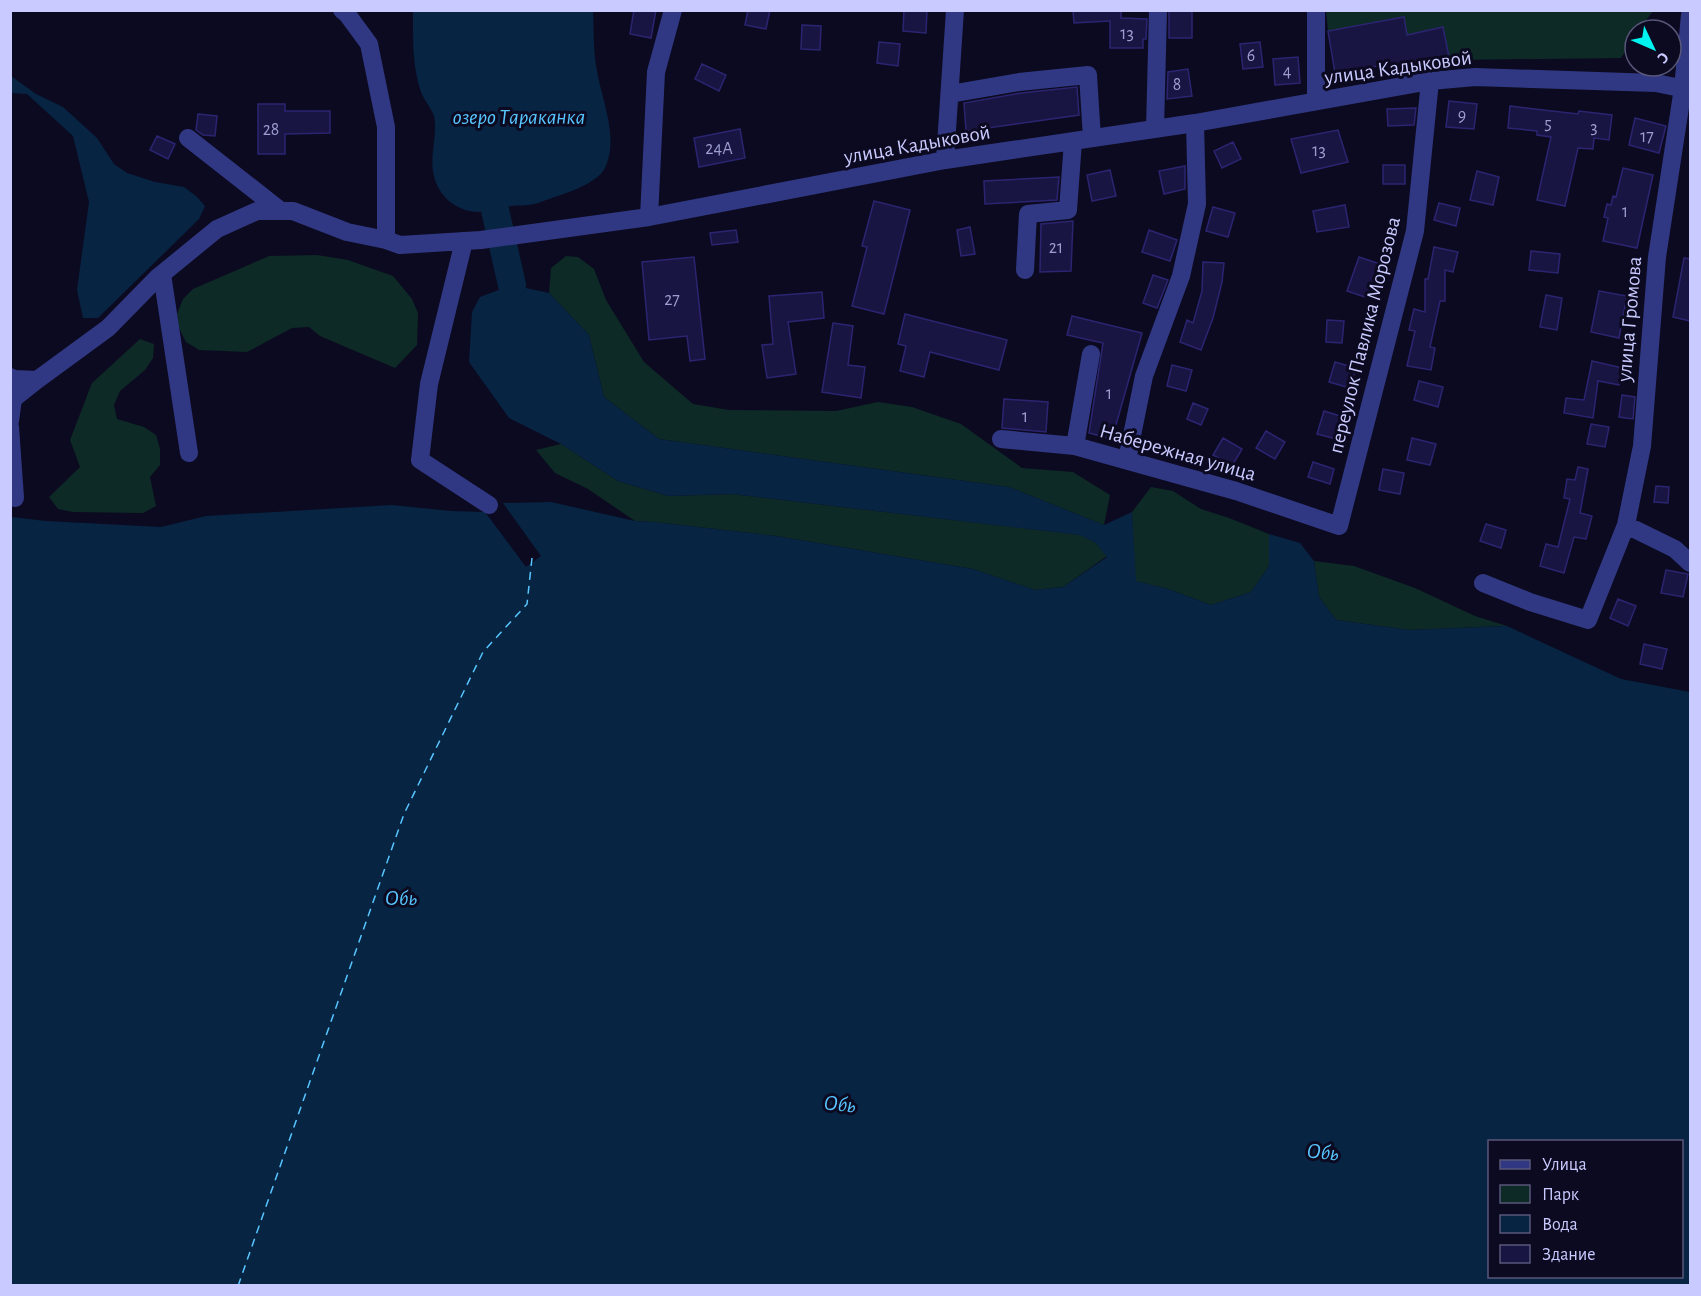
<svg xmlns="http://www.w3.org/2000/svg" width="1701" height="1296" font-family="'Alegreya Sans',sans-serif">
  <style>
    .green { fill: #0d2a26 }
    .water { fill: #072443; fill-rule: evenodd }
    .pier { fill: #0c0a20 }
    .lines { fill: none; stroke-linecap: round; stroke-linejoin: round }
    .river { stroke: #072443; stroke-width: 28 }
    .ferry { stroke: #57c6ff; stroke-width: 1.5; stroke-dasharray: 8 6; stroke-linecap: butt }
    .building { fill: #191542; stroke: #2b2571; stroke-width: 1.5 }
    .minor { stroke: #313883; stroke-width: 18 }
    .labels { text-anchor: middle; stroke-width: 6; stroke-linejoin: round; paint-order: stroke }
    .number-label { font-size: 18px; fill: #9d9dd0 }
    .street-label { font-size: 21px; fill: #c9caff; stroke: #0c0a20 }
    .water-label { font-size: 22px; font-style: italic; fill: #57c6ff; stroke: #0c0a20 }
  </style>
  <rect width="100%" height="100%" fill="#0c0a20"/>
  <path class="green" d="M1326,11H1653L1639,30H1635V37L1621,58L1450,60V62L1387,76L1384,65L1335,73L1328,31Z
    M317,255L348,260L393,276L412,299L418,313L417,345L395,368L320,336L309,327L292,328L247,352L199,350L186,342L179,328L177,314L183,299L193,289L269,256Z
    M566,256L578,257L594,269L606,300L644,362L693,404L729,410L836,411L878,402L912,407L961,424L1022,468L1073,472L1110,495L1104,525L1009,487L659,439L604,397L589,335L549,293L551,268Z
    M140,339L154,344L153,358L145,370L120,391L114,405L117,419L144,427L156,435L160,449V465L150,477L156,506L143,513L73,512L58,509L49,497L80,467L70,440L92,383Z
    M561,444L618,481L668,496L732,494L1081,535L1096,543L1107,556L1063,587L1035,590L973,569L776,536L654,522L635,521L588,489L555,473L536,450Z
    M1151,487L1173,491L1201,509L1229,518L1269,534V566L1251,592L1211,605L1168,589L1135,581L1132,512Z
    M1314,561L1354,566L1415,588L1475,616L1507,626L1409,630L1336,620L1319,597Z"/>
  <path class="water" d="M413,11H593C594,29 593,47 596,65C600,96 620,137 605,168C596,186 556,196 538,203C529,206 520,205 511,206C500,208 490,211 479,212C455,212 436,194 433,171C430,153 438,134 434,116C431,108 424,100 421,92C412,66 413,37 413,11Z
    M11,76L36,94L63,107L97,138L114,164L127,173L155,182L184,187L196,196L205,206L199,219L98,318H83L77,290L89,202L73,136L27,94L11,93Z
    M512,285L549,293L589,335L604,397L659,439L1009,487L1104,525L1132,512L1136,581L1168,589L1211,605L1251,592L1269,566V534L1300,543L1314,561L1319,597L1336,620L1409,630L1507,626L1621,679L1690,692V1285L11,1286V517L46,521L161,527L206,516L392,505L451,511L485,512L503,503L551,502L635,521L654,522L776,536L973,569L1035,590L1063,587L1107,557L1096,543L1080,535L732,494L668,496L618,481L561,444L509,418L469,362L472,312L480,297ZM1490,1142H1682V1276H1490Z"/>
  <path class="pier" d="M503,503L541,556L526,567L485,512Z"/>
  <g class="lines">
    <path class="river" d="M495,210L512,285"/>
    <path class="ferry" d="M238,1286L404,814L483,652L527,604L532,558"/>
  </g>
  <path class="building" d="M634,10H656L651,38L630,34Z
    M748,10H770L766,29L745,25Z
    M904,10H927L926,33L903,31Z
    M1073,10H1121V18L1147,19L1146,39H1143V48H1110V21L1074,23Z
    M1169,11H1192V38H1169Z
    M1404,17L1407,35L1443,27L1450,62L1387,76L1384,65L1335,73L1328,31Z
    M802,25L821,26L820,50L801,49Z
    M879,42L900,44L898,66L877,63Z
    M1260,42L1263,67L1243,69L1240,44Z
    M1298,57L1300,83L1275,85L1273,59Z
    M702,64L726,75L719,91L695,79Z
    M1188,69L1192,96L1167,99L1168,72Z
    M1077,87L1079,115L966,131L964,103L1021,93Z
    M1449,101L1477,104L1474,129L1446,127Z
    M258,104H285V111H330V133L285,134V154H258Z
    M1510,106L1578,114L1579,111L1612,115L1609,140L1594,138L1593,149L1578,148L1565,206L1537,200L1551,137L1537,135V131L1508,128Z
    M1416,108L1414,125L1388,126L1387,109Z
    M198,114L217,116L215,136L203,135L196,130Z
    M1635,118L1666,126L1659,153L1629,145Z
    M740,129L745,158L699,167L694,138Z
    M1338,130L1348,162L1301,173L1291,139Z
    M157,136L175,144L168,159L150,150Z
    M1233,142L1241,159L1222,168L1214,151Z
    M1383,165H1405V184H1383Z
    M1185,166V189L1164,194L1159,171Z
    M1623,168L1653,175L1637,248L1603,241L1608,218L1604,217L1607,204L1611,205L1613,196L1616,197Z
    M1110,170L1116,196L1092,201L1087,175Z
    M1477,171L1499,177L1493,205L1470,200Z
    M1059,177L1057,200L985,204L984,181Z
    M874,201L910,210L884,314L852,306L867,247L862,246Z
    M1439,203L1460,208L1456,226L1434,220Z
    M1345,205L1349,227L1317,232L1313,211Z
    M1213,207L1235,213L1228,237L1206,231Z
    M1073,221L1071,271L1040,272L1041,224Z
    M970,227L975,254L961,256L957,230Z
    M736,230L738,242L712,245L710,233Z
    M1149,230L1177,240L1170,261L1142,252Z
    M1434,247L1458,252L1453,272L1445,270V301H1440L1430,347L1435,348L1431,370L1407,366L1415,331L1409,330L1414,309L1425,312V279H1428Z
    M1531,251L1560,254L1558,273L1529,270Z
    M694,257L705,359L690,361L687,336L649,340L642,262Z
    M1359,257L1383,265L1371,299L1347,291Z
    M1684,258L1690,259V321L1673,317Z
    M1203,262L1224,263L1222,282L1213,318L1201,350L1180,342L1187,320L1193,323L1202,291Z
    M1153,275L1168,280L1157,308L1143,303Z
    M1599,291L1627,296L1619,338L1591,332Z
    M822,292L824,318L788,322L796,374L767,378L762,345L773,344L769,296Z
    M1546,295L1562,298L1557,330L1540,327Z
    M905,314L1007,340L999,370L930,352L924,377L900,371L906,346L898,344Z
    M1072,316L1142,333L1112,439L1089,433L1103,343L1067,335Z
    M1327,320L1344,321L1342,343L1326,342Z
    M833,323L853,326L848,365L865,367L861,398L822,392Z
    M1592,361L1623,368L1619,385L1598,381L1593,418L1564,413L1566,398L1584,400Z
    M1335,362L1356,368L1350,388L1329,382Z
    M1172,365L1192,370L1186,391L1167,386Z
    M1419,381L1443,387L1438,407L1414,400Z
    M1622,395L1635,397L1633,419L1619,417Z
    M1004,399L1048,402L1046,432L1002,428Z
    M1193,403L1208,409L1201,425L1187,419Z
    M1324,411L1347,418L1340,440L1317,434Z
    M1591,424L1609,427L1605,447L1587,444Z
    M1266,431L1285,442L1275,459L1256,448Z
    M1223,438L1242,449L1232,466L1213,455Z
    M1412,438L1436,444L1430,465L1407,460Z
    M1313,462L1334,469L1330,484L1308,477Z
    M1578,467L1588,469L1580,513L1592,516L1586,539L1574,537L1564,573L1540,566L1546,544L1558,547L1570,499L1564,498L1567,479L1575,480Z
    M1383,469L1404,473L1400,494L1379,490Z
    M1656,486L1669,487L1668,503L1654,502Z
    M1486,524L1506,530L1501,548L1480,541Z
    M1666,570L1688,574L1683,597L1661,593Z
    M1618,599L1636,606L1628,626L1610,618Z
    M1644,644L1667,649L1662,669L1640,664Z"/>
  <g class="lines">
    <path class="minor" d="M342,10L347,14L369,44L386,127V240L400,245L481,240L649,217L945,160L1195,123L1430,81L1475,77L1656,83L1690,90
      M950,94L1019,82L1088,75L1092,138
      M1316,101V10
      M1155,129L1158,10
      M188,138L281,211
      M945,160L955,10
      M649,217L656,72L673,10
      M464,241L429,384L420,460L489,505
      M1025,270L1028,214L1068,210L1073,141
      M162,274L189,453
      M10,377L14,379L37,380L108,328L157,278L217,229L257,211H293L347,232L386,240
      M10,421L13,399L37,380
      M10,427L15,498
      M1001,439L1075,446L1236,491L1339,526L1415,231L1430,81
      M1075,446L1091,354
      M1127,460L1144,376L1181,276L1197,204L1195,123
      M1626,525L1675,549L1690,563
      M1483,583L1530,602L1588,620L1626,525L1642,446L1657,257L1683,88L1690,15"/>
  </g>
  <g class="labels">
    <g class="number-label">
      <text x="1127" y="39">13</text>
      <text x="1251" y="61">6</text>
      <text x="1287" y="77">4</text>
      <text x="1177" y="90">8</text>
      <text x="1462" y="121">9</text>
      <text x="1548" y="129">5</text>
      <text x="1594" y="133">3</text>
      <text x="271" y="135">28</text>
      <text x="1647" y="142">17</text>
      <text x="719" y="154">24А</text>
      <text x="1319" y="156">13</text>
      <text x="1625" y="217">1</text>
      <text x="1056" y="253">21</text>
      <text x="672" y="305">27</text>
      <text x="1109" y="399">1</text>
      <text x="1025" y="422">1</text>
    </g>
    <g class="street-label">
      <text transform="translate(1398 67) rotate(-8)" y="7">улица Кадыковой</text>
      <text transform="translate(917 144) rotate(-10)" y="7">улица Кадыковой</text>
      <text transform="translate(1629 319) rotate(-85)" y="7">улица Громова</text>
      <text transform="translate(1364 335) rotate(-76)" y="7">переулок Павлика Морозова</text>
      <text transform="translate(1178 452) rotate(16)" y="7">Набережная улица</text>
    </g>
    <g class="water-label">
      <text x="519" y="124">озеро Тараканка</text>
      <text x="401" y="905">Обь</text>
      <text transform="translate(840 1103) rotate(6)" y="8">Обь</text>
      <text transform="translate(1323 1151) rotate(6)" y="8">Обь</text>
    </g>
  </g>
  <rect width="1701" height="1296" fill="none" stroke="#c9caff" stroke-width="24"/>
  <rect x="1488" y="1140" width="195" height="138" fill="#0c0a20" stroke="#585779" stroke-width="1.5"/>
  <rect x="1500" y="1160" width="30" height="9" fill="#313883" stroke="#585779" stroke-width="1.5"/>
  <text x="1542" y="1170" font-size="18" fill="#c9caff">Улица</text>
  <rect x="1500" y="1185" width="30" height="18" fill="#0d2a26" stroke="#585779" stroke-width="1.5"/>
  <text x="1542" y="1200" font-size="18" fill="#c9caff">Парк</text>
  <rect x="1500" y="1215" width="30" height="18" fill="#072443" stroke="#585779" stroke-width="1.5"/>
  <text x="1542" y="1230" font-size="18" fill="#c9caff">Вода</text>
  <rect x="1500" y="1245" width="30" height="18" fill="#191542" stroke="#585779" stroke-width="1.5"/>
  <text x="1542" y="1260" font-size="18" fill="#c9caff">Здание</text>
  <g transform="translate(1653 48) rotate(134)"><circle r="28" fill="#0c0a20" stroke="#585779" stroke-width="1.5"/>
  <path d="M0-4.5L10 22L0 15L-10 22Z" fill="#00f4ef"/>
  <text y="-9" font-size="16" font-weight="bold" text-anchor="middle" fill="#c9caff">С</text>
  </g>
</svg>
